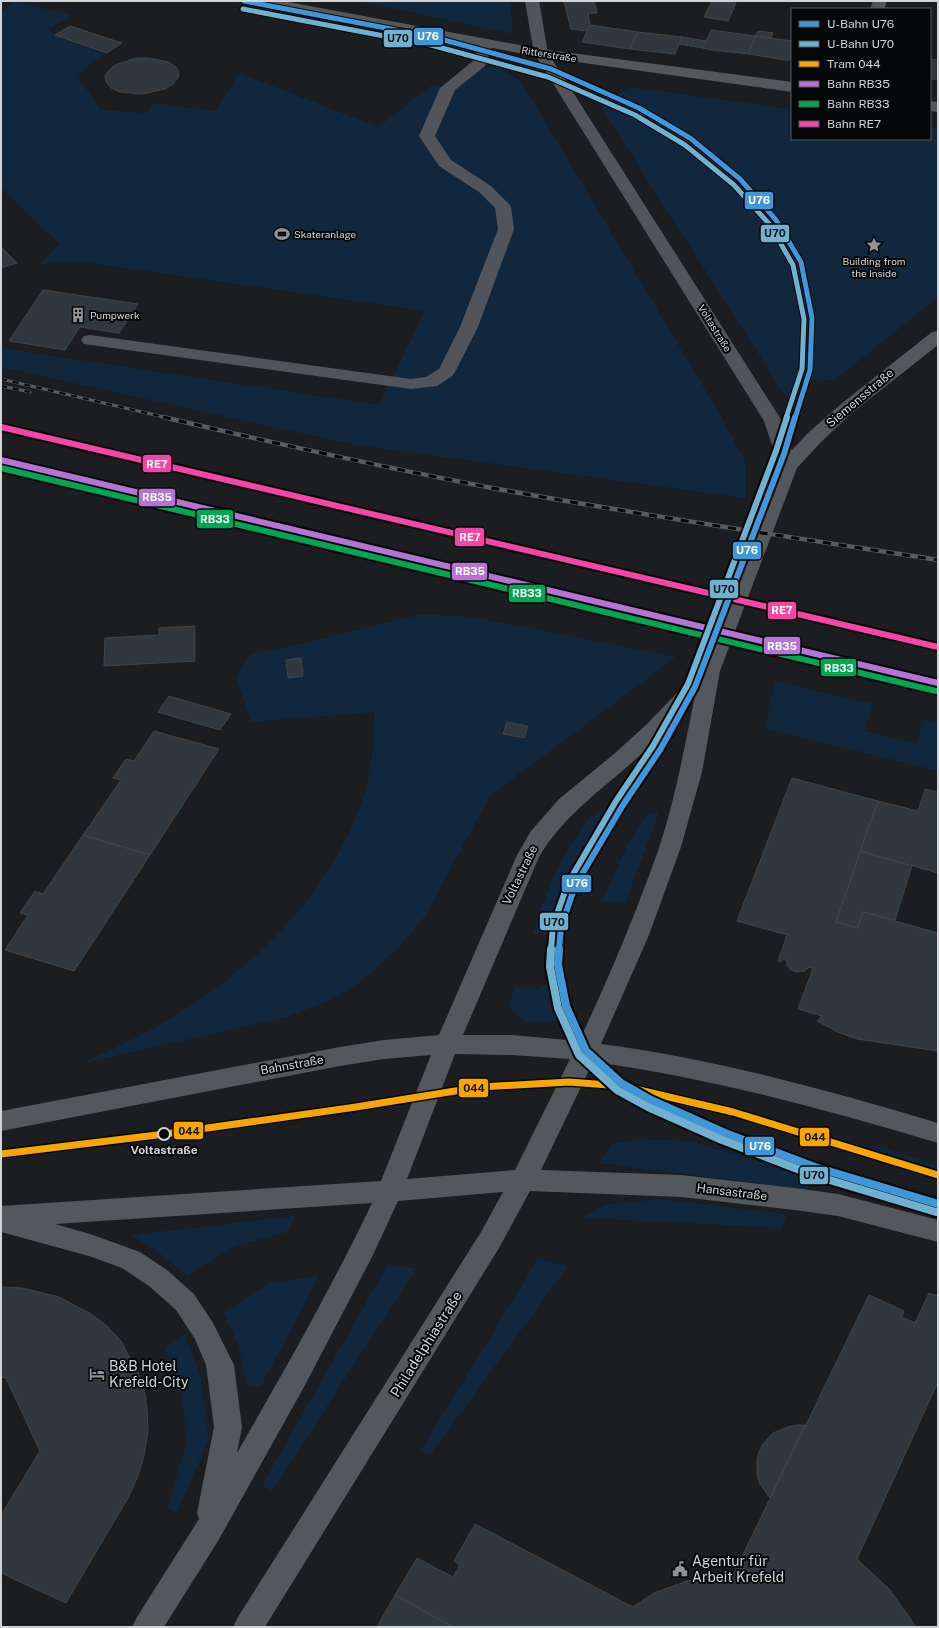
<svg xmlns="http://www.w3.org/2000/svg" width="939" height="1628" font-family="'Public Sans',sans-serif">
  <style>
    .green { fill: #11273e }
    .building { fill: #30373f; stroke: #424445 }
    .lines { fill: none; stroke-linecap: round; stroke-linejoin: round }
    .lane { fill: #51555b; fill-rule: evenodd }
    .street { fill: #51555b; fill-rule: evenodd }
    .secondary { fill: #53585d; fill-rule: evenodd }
    .rail-far1-casing { stroke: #585b5f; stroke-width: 3 }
    .rail-casing { stroke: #585b5f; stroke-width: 4.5 }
    .rail-far1 { stroke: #060709; stroke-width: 2; stroke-dasharray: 6; stroke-linecap: butt }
    .rail { stroke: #060709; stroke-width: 3; stroke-dasharray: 8; stroke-linecap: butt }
    .rail-1-casing { stroke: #060709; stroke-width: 10 }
    .rail-2-casing { stroke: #060709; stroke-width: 10 }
    .rail-3-casing { stroke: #060709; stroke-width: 10 }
    .rail-1 { stroke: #b673d3; stroke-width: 6 }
    .rail-2 { stroke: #00a651; stroke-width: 6 }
    .rail-3 { stroke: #f346a5; stroke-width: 6 }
    .tram-1-casing { stroke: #060709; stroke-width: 10 }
    .tram-1 { stroke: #f7a600; stroke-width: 7 }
    .metro-1-far2-casing { stroke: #060709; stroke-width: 7 }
    .metro-1-far1-casing { stroke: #060709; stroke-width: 10 }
    .metro-1-casing { stroke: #060709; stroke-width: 12 }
    .metro-2-far2-casing { stroke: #060709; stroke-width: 7 }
    .metro-2-far1-casing { stroke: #060709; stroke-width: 10 }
    .metro-2-casing { stroke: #060709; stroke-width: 12 }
    .metro-1-far2 { stroke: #4096d7; stroke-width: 5 }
    .metro-1-far1 { stroke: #4096d7; stroke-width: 6 }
    .metro-1 { stroke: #4096d7; stroke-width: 8 }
    .metro-2-far2 { stroke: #70b1d0; stroke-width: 5 }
    .metro-2-far1 { stroke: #70b1d0; stroke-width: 6 }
    .metro-2 { stroke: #70b1d0; stroke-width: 8 }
    .stop-dot { fill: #060709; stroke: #d1d3d5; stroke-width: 2 }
    .labels { text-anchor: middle; stroke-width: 4; stroke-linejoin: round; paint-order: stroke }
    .far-street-label { font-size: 10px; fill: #d1d3d5; stroke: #060709 }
    .far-poi-label { font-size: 10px; fill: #d1d3d5; stroke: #060709; text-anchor: start }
    .street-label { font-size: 12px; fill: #d1d3d5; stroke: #060709 }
    .stop-label { font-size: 12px; font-weight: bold; fill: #d1d3d5; stroke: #060709 }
    .near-street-label { font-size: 14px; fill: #d1d3d5; stroke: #060709 }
    .near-poi-label { font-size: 14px; fill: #d1d3d5; stroke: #060709; text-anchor: start }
    .line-badge { stroke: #060709; stroke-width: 1.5 }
    .badge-label { font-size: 11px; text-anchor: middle; font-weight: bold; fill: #fff }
    .pale-badge-label { font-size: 11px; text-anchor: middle; font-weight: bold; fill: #111 }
  </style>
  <rect width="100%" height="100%" fill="#1b1d20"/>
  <path class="green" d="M12,1L72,15L48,29L55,35L107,53L94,61L78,77L101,110L146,113L153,103L215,111L239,73L378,127L432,85L448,88L472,76L483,68L496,67L520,80L721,416L745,461V498L355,445L1,367V348L379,405L425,311L82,262L40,264L59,244L1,188V13Z
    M358,1H510L513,34Z
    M630,87L792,109V139H930V127L938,128V297L835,380L797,379L793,398L786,397L590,90H592L609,98Z
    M422,614L474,617L676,657L490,796L425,916L396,950L360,982L333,999L287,1017L80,1064C105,1052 131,1041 156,1027C246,976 326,901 362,802C372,774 373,741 375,712L251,722L236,677L251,654L305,643Z
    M775,681L873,704L864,731L916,744L923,719L938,723V771L765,728Z
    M612,804L565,882L548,934H532L554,874L588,818Z
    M659,812L625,904L602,901L630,839L647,814Z
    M552,981L558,1020C533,1025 525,1025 508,1005L516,986L536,989Z
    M636,1139L689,1141L815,1177L808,1190L599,1163L611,1144Z
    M876,1146L938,1165V1176L873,1156Z
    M657,1199L787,1214L782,1228L582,1218L605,1205Z
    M295,1216L287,1232L235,1246L187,1275L158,1252L131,1235Z
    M538,1259L568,1266L430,1455L421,1450Z
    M388,1264L416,1269L272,1491L262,1485Z
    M319,1276L261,1386H247L239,1347L223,1312L270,1283Z
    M185,1334L201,1378L209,1439L177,1513L167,1509L187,1441L181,1388L165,1348Z"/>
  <path class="building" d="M564,1H594L597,13H588L590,25L587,31L571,29Z
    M712,1L736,3L728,21L704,17Z
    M590,25L638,32L630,49L582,42Z
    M70,26L122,43L107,53L55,35Z
    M711,30L755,36L749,54L711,50L703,48Z
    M758,31L773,33L771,38L755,36Z
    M638,32L682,37L675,54L630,49Z
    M755,36L792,41V60H785L749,54Z
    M682,37L694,39L691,46L679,44Z
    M694,39L706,41L703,48L691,46Z
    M136,58H148L169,62L176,67L179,72L178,78L173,84L165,89L142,94L120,92L111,88L106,82L105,76L109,70L115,65Z
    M930,59L938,60V79H930Z
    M1,247L17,263L1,268Z
    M43,290L138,304L119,333L80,327L65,350L9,341Z
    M195,626V661L104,666L105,638L159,635V628Z
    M301,658L303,676L288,678L286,660Z
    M169,696L231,714L220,730L158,712Z
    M507,722L528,726L524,738L503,734Z
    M154,731L219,749L150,855L83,835L121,780L113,778L126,759L134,761Z
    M792,778L878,801L836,922L858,928L863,912L938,933V1051L857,1039L838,1032L817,1021L822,1016L798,1009L813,968L809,967L805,971L797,972L791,970L787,965V961L783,959L781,962L778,961L787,935L737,921Z
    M925,789L938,792V873L860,851L878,801L918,811Z
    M83,835L150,855L74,971L5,950L28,915L20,913L35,891L43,894Z
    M860,851L912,866L895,920L863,912L858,928L836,922Z
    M1,1287L22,1288L59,1297L91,1314L107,1326L121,1341L141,1379L145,1394L147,1410L148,1431L144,1456L138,1476L129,1496L66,1603L1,1573V1515L40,1451L6,1378L1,1377Z
    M929,1293L938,1296V1382L857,1559L890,1590L916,1627H453L395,1595L417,1558L453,1577L460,1565L454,1561L475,1524L633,1607L654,1593L687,1581L704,1578H722L731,1579L869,1295L904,1311L902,1317L915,1323Z
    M796,1425H805L770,1498L760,1484L757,1475V1459L759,1452L763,1444L773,1433L788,1427Z
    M395,1595L453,1627H377Z"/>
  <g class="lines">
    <path class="lane" d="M486,40L491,41L493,44L485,66L455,90L435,136L451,160L491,186L509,204L511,207L514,229L478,327L455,372L452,376L437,386L411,389L84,344L81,340L84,336L90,335L411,379L426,377L439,369L460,327L498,229L495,208L479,192L439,166L419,136L440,88L473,61L481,41Z"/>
    <path class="street" d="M525,1H539L548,53L782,421L797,466L795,470L788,472L781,470L779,466L764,421L534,53Z
      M873,1H887L884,9H870Z"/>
    <path class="secondary" d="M253,1H283L541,49L792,82V92L541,57L260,5L255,4Z
      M930,101L938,102V112L930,111Z
      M938,331V345L853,412L822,441L797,468L720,671L702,772L681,847L649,935L601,1044C716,1059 827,1090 938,1123V1143C824,1109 711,1078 593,1062L541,1170L681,1175L795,1188L838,1194L938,1220V1242L838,1216L795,1210L681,1197L530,1191L499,1248L265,1627H233L238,1617L481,1232L503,1192L398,1201L373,1255L304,1387L218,1541L164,1627H132L137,1617L199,1519L197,1513L214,1427L206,1365L195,1339L176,1310L149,1286L122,1268L89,1256L1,1232V1206L381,1181L431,1055L384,1059L340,1066L1,1131V1111L340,1047L384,1040L439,1035L517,855L531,831L559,799L614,754L647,724L701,668L781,462L808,433L841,404L932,332ZM694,700C684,750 675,800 659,848C636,913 609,978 579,1041L512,1035H463L539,857C561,819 596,794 629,765C652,745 673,722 694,700ZM455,1054L512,1055L570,1059L515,1170L407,1179ZM372,1203C331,1289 284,1371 237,1453L242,1427L234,1365L213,1323L194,1294L167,1270L140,1252L90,1234L55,1224Z"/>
    <g class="rail-far1-casing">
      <path id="rail-far1" d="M1,379L168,418
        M1,386L30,392"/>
    </g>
    <g class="rail-casing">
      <path id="rail" d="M163,417C273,443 382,467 492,488C640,515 789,537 938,560"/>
    </g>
    <use href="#rail-far1" class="rail-far1"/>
    <use href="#rail" class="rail"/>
    <g class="rail-1-casing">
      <path id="rail-1" d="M1,460L938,683"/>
    </g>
    <g class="rail-2-casing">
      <path id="rail-2" d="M1,468L936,691"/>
    </g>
    <g class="rail-3-casing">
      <path id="rail-3" d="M1,427L938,647"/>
    </g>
    <use href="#rail-1" class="rail-1"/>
    <use href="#rail-2" class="rail-2"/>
    <use href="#rail-3" class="rail-3"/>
    <g class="tram-1-casing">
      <path id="tram-1" d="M1,1154L165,1134L356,1107L480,1087L569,1082L622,1086L733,1112L938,1175"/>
    </g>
    <use href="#tram-1" class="tram-1"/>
    <g class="metro-1-far2-casing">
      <path id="metro-1-far2" d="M244,1L433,37L551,69L639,108L690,138L740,179L776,220L801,262L812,318L810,370L795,418"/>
    </g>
    <g class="metro-1-far1-casing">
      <path id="metro-1-far1" d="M559,950L561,927L575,886L623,805L660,750L695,687L784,454L795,417"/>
    </g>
    <g class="metro-1-casing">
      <path id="metro-1" d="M559,949L558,965L566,1006L586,1051L621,1083L651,1100L725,1133L815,1167L938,1204"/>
    </g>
    <g class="metro-2-far2-casing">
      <path id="metro-2-far2" d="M243,9L431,45L548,77L635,115L685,145L734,185L770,225L793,265L804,319L802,369L786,418"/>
    </g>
    <g class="metro-2-far1-casing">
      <path id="metro-2-far1" d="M551,950L553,925L568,883L616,801L653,746L688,684L776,451L787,417"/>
    </g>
    <g class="metro-2-casing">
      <path id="metro-2" d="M551,949L550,967L558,1008L579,1055L617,1090L648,1107L722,1140L813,1175L936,1212"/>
    </g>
    <use href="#metro-1-far2" class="metro-1-far2"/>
    <use href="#metro-1-far1" class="metro-1-far1"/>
    <use href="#metro-1" class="metro-1"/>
    <use href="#metro-2-far2" class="metro-2-far2"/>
    <use href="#metro-2-far1" class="metro-2-far1"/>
    <use href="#metro-2" class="metro-2"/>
  </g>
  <defs>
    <g id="stadium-bare" transform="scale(1.2)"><path d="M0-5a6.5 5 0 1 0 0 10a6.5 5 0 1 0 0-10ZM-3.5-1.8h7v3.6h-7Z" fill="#919396" stroke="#060709" stroke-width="2.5" paint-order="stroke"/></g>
    <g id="sight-bare" transform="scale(1.2)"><path d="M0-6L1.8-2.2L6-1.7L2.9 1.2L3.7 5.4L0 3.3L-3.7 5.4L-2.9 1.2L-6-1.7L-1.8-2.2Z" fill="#919396" stroke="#060709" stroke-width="2.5" paint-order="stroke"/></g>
    <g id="building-bare" transform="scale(1.2)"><path d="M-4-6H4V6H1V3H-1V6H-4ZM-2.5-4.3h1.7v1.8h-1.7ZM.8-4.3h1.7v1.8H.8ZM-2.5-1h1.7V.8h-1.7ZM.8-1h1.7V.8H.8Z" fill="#919396" stroke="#060709" stroke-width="2.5" paint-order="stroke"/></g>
    <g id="hotel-bare" transform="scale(1.2)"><path d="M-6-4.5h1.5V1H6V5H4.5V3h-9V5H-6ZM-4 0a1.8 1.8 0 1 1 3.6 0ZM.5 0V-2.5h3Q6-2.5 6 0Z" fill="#919396" stroke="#060709" stroke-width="2.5" paint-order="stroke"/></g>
    <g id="civic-bare" transform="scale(1.2)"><path d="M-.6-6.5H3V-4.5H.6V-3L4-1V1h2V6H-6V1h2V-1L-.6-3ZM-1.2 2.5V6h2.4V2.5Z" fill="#919396" stroke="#060709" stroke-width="2.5" paint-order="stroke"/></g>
  </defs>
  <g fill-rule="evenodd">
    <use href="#stadium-bare" x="282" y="234"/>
    <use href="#sight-bare" x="874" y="245"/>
    <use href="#building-bare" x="78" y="315"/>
    <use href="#hotel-bare" x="97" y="1374"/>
    <use href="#civic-bare" x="680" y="1569"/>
  </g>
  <circle class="stop-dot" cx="164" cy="1134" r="6"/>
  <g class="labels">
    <g class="far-street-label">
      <text transform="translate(549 54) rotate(9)" y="4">Ritterstraße</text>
      <text transform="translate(715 328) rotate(58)" y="4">Voltastraße</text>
    </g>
    <g class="far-poi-label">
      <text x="294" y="238">Skateranlage</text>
      <text x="874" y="265" text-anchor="middle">Building from<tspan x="874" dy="12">the Inside</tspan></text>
      <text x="90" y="319">Pumpwerk</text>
    </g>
    <g class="street-label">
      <text transform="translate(860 398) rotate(-40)" y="4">Siemensstraße</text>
      <text transform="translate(520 875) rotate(-64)" y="4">Voltastraße</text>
      <text transform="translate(292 1065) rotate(-10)" y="4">Bahnstraße</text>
      <text transform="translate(732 1192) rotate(7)" y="4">Hansastraße</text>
    </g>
    <g class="stop-label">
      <text x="164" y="1154">Voltastraße</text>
    </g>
    <g class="near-street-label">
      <text transform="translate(426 1344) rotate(-58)" y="5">Philadelphiastraße</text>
    </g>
    <g class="near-poi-label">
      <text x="109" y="1371">B&amp;B Hotel<tspan x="109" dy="16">Krefeld-City</tspan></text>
      <text x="692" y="1566">Agentur für<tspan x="692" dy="16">Arbeit Krefeld</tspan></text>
    </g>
  </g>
  <g class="line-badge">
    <rect x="413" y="27" width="31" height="19" rx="4" fill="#4096d7"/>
    <rect x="383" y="29" width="30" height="19" rx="4" fill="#70b1d0"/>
    <rect x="744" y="191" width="30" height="19" rx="4" fill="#4096d7"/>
    <rect x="760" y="224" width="30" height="19" rx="4" fill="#70b1d0"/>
    <rect x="142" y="454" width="30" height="19" rx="4" fill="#f346a5"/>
    <rect x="138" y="488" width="38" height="19" rx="4" fill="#b673d3"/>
    <rect x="196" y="509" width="38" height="20" rx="4" fill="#00a651"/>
    <rect x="454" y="527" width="31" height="20" rx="4" fill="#f346a5"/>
    <rect x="732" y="541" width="30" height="19" rx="4" fill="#4096d7"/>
    <rect x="451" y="562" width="37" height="19" rx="4" fill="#b673d3"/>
    <rect x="709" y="579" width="30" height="20" rx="4" fill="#70b1d0"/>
    <rect x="508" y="584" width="38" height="19" rx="4" fill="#00a651"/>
    <rect x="767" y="601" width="30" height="19" rx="4" fill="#f346a5"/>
    <rect x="763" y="636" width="38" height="19" rx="4" fill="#b673d3"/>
    <rect x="820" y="658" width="37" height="19" rx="4" fill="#00a651"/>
    <rect x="561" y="874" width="31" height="19" rx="4" fill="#4096d7"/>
    <rect x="539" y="912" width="30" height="19" rx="4" fill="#70b1d0"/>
    <rect x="458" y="1078" width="31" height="20" rx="4" fill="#f7a600"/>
    <rect x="173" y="1121" width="31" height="19" rx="4" fill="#f7a600"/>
    <rect x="799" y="1127" width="31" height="20" rx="4" fill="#f7a600"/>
    <rect x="744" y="1136" width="31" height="20" rx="4" fill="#4096d7"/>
    <rect x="799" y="1166" width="30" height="19" rx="4" fill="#70b1d0"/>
  </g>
  <g class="badge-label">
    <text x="428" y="40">U76</text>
    <text x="759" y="204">U76</text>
    <text x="157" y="468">RE7</text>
    <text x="157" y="501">RB35</text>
    <text x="215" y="523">RB33</text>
    <text x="470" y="541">RE7</text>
    <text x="747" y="554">U76</text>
    <text x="470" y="575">RB35</text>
    <text x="527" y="597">RB33</text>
    <text x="782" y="614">RE7</text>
    <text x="782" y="650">RB35</text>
    <text x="839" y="672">RB33</text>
    <text x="577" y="887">U76</text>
    <text x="760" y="1150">U76</text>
  </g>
  <g class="pale-badge-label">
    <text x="398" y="42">U70</text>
    <text x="775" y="237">U70</text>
    <text x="724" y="593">U70</text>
    <text x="554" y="926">U70</text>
    <text x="474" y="1092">044</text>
    <text x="189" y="1135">044</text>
    <text x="815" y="1141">044</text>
    <text x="814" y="1179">U70</text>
  </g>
  <rect width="939" height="1628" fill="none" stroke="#d1d3d5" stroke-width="4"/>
  <rect x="791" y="8" width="140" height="132" fill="#060709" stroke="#57595b"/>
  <rect x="799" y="21" width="20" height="6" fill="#4096d7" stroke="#57595b"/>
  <text x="827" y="28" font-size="12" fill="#d1d3d5">U-Bahn U76</text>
  <rect x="799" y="41" width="20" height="6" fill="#70b1d0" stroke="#57595b"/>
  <text x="827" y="48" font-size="12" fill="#d1d3d5">U-Bahn U70</text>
  <rect x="799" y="61" width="20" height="6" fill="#f7a600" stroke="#57595b"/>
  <text x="827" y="68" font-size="12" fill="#d1d3d5">Tram 044</text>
  <rect x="799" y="81" width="20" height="6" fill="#b673d3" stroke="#57595b"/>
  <text x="827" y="88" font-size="12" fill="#d1d3d5">Bahn RB35</text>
  <rect x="799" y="101" width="20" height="6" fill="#00a651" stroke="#57595b"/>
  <text x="827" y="108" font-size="12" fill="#d1d3d5">Bahn RB33</text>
  <rect x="799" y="121" width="20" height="6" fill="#f346a5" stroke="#57595b"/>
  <text x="827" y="128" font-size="12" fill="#d1d3d5">Bahn RE7</text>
</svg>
